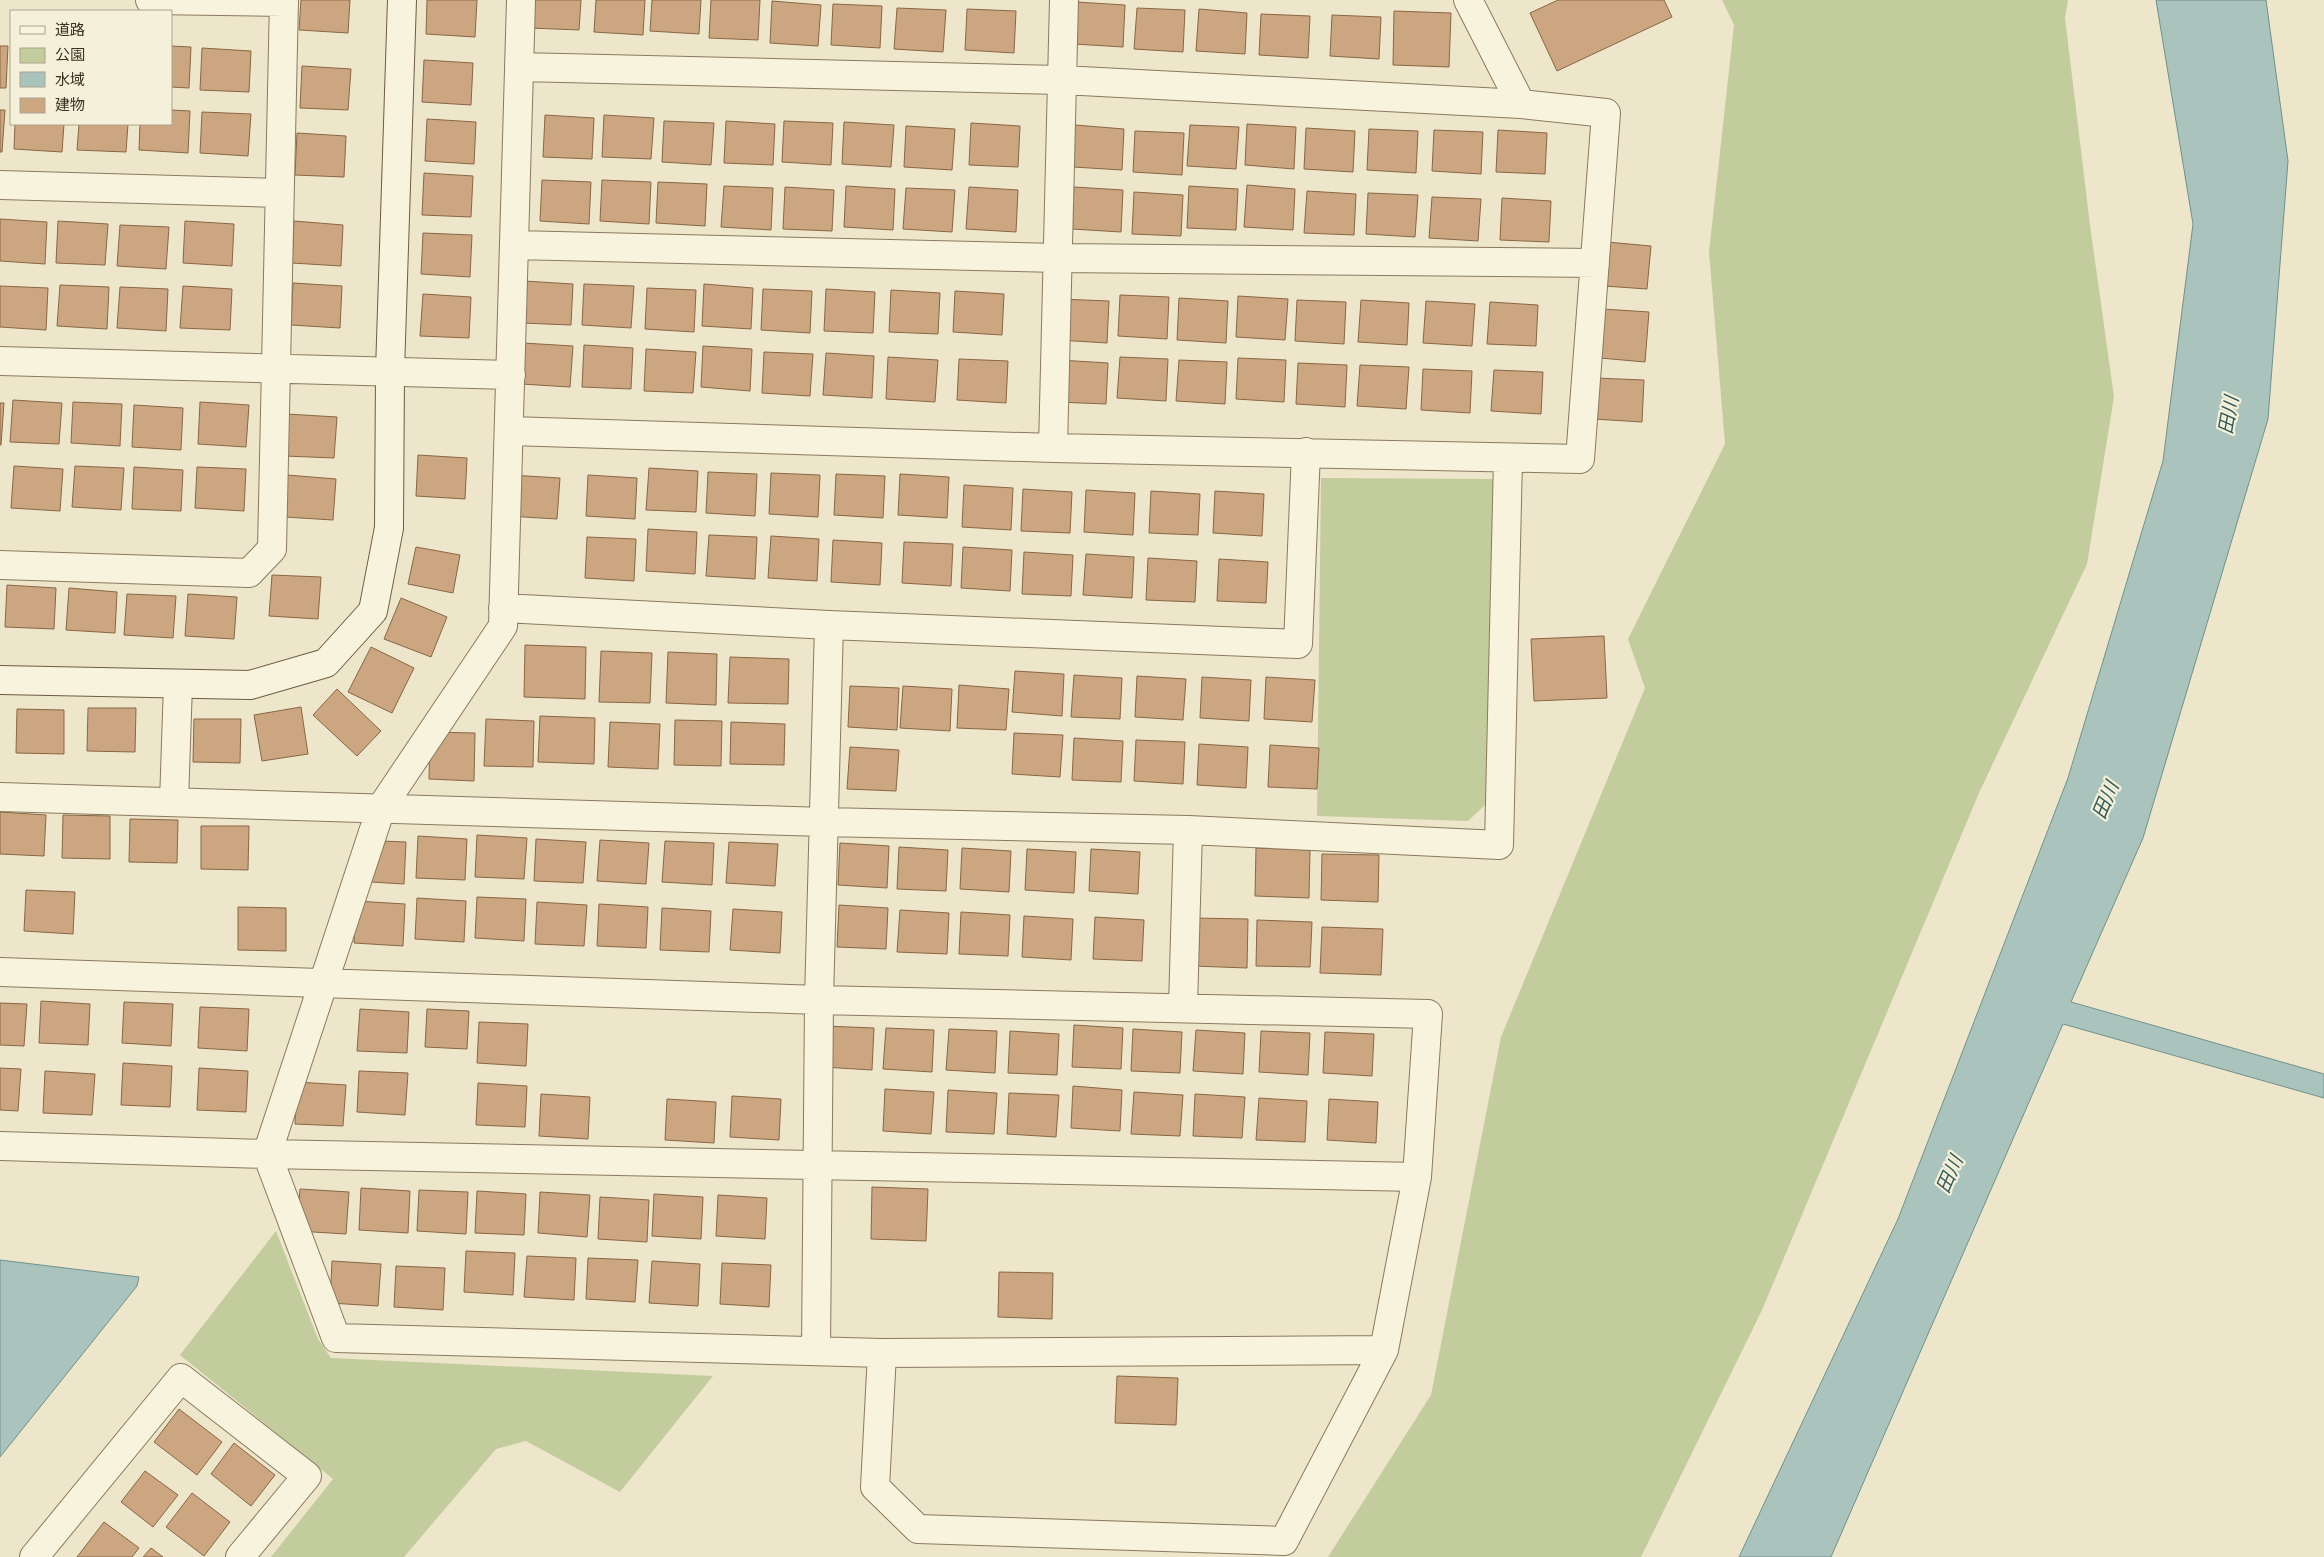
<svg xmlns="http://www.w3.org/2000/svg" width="2324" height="1557" font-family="Georgia,'Noto Sans JP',serif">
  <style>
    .green { fill: #c3cc9d }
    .water { fill: #aac3bd; stroke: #70918c }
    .building { fill: #cba681; stroke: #896644 }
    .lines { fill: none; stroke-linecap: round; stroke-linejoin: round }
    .street-casing { stroke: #8a795e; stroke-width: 30 }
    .secondary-casing { stroke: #6c5b41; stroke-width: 30 }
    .street { stroke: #f8f3dd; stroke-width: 28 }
    .secondary { stroke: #f8f3dd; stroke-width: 28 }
    .labels { text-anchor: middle; stroke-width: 4.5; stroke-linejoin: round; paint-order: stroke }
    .water-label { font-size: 19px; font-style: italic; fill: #315a5a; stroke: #f5f0d9 }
  </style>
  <rect width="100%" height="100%" fill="#eee6ca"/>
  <path class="green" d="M1722,0H2068L2065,18L2090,225L2114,397L2087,564L1979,793L1762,1310L1641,1557H1328L1431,1395L1501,1037L1645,688L1628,639L1725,444L1709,252L1734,25Z
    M1321,478L1493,479L1486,804L1468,821L1317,816Z
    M276,1231L318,1339L331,1358L713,1376L620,1492L526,1441L496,1449L404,1557H271L333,1479L180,1355Z"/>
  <path class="water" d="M2156,0H2266L2288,161L2268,419L2143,838L2071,1002L2324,1074V1098L2063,1024L1831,1557H1739L1898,1219L2068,778L2163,461L2193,224Z
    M0,1260L139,1277L137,1286L0,1457Z"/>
  <path class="building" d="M301,0H350L348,33L299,30Z
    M427,0H477L475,37L426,34Z
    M531,0H581L579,30L530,28Z
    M596,0H645L643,35L594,32Z
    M652,0H701L699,34L650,31Z
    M711,0H760L758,40L709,38Z
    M1558,0H1664L1672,17L1557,71L1530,13Z
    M772,1L821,5L818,46L770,43Z
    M1076,2L1125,5L1123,47L1074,44Z
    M833,4L882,6L880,48L831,45Z
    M897,8L946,10L943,52L894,49Z
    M1137,8L1185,10L1183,52L1134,49Z
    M967,9L1016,11L1014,53L965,50Z
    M1199,9L1247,13L1245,54L1196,51Z
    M1394,11L1451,13L1449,67L1393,65Z
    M1261,14L1310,16L1308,58L1259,55Z
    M1332,15L1381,17L1379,59L1330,56Z
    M0,46H8L6,88H0Z
    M171,46L191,47L189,88L171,87Z
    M202,48L251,51L249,92L200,90Z
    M424,60L473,63L471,105L422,102Z
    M302,66L351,69L348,110L300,108Z
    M0,110H5L2,152H0Z
    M171,110L190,111L188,153L139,150L140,124H171Z
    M202,112L251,114L248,156L200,153Z
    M545,115L594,118L592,159L543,157Z
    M604,115L654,118L651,159L602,157Z
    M427,119L476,122L474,164L425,161Z
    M664,121L714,123L711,165L662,162Z
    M726,121L775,124L773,165L724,163Z
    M784,121L833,123L831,165L782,162Z
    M844,122L894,125L891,167L842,164Z
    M971,123L1020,126L1018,167L969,165Z
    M15,124H64L62,152L14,149Z
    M79,124H128L126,152L77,150Z
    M1247,124L1296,127L1294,169L1245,165Z
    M1075,125L1124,129L1122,170L1073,167Z
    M1190,125L1239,127L1236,169L1187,166Z
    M906,126L955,129L952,170L904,167Z
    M1306,128L1355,131L1353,172L1304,169Z
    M1369,129L1418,131L1416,173L1367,170Z
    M1434,130L1483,132L1481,174L1432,171Z
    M1498,130L1547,133L1545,174L1496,172Z
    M1135,131L1184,133L1182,175L1133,172Z
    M297,133L346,136L344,177L295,175Z
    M424,173L473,176L471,217L422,215Z
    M542,180L591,182L589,224L540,221Z
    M602,180L651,182L649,224L600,221Z
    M658,182L707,184L705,226L656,223Z
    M1247,185L1295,189L1293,230L1244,227Z
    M724,186L773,188L771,230L721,227Z
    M846,186L895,189L893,230L844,227Z
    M1189,186L1238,189L1236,230L1187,228Z
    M785,187L834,190L832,231L783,229Z
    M969,187L1018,190L1016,232L966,229Z
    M1074,187L1123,190L1121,232L1072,229Z
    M906,188L955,190L952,232L903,229Z
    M1307,191L1356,194L1354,235L1304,233Z
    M1134,192L1183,195L1181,236L1132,234Z
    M1368,193L1418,195L1415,237L1366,234Z
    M1432,197L1481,199L1478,241L1429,238Z
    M1502,198L1551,201L1549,242L1500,240Z
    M0,219L47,222L45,264L0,261Z
    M58,221L108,224L105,265L56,263Z
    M185,221L234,224L232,266L183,263Z
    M294,221L343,225L341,266L292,263Z
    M120,225L169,227L166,269L117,266Z
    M423,233L472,235L470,277L421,274Z
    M1607,242L1651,246L1647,289L1604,286Z
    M524,281L573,284L571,325L522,323Z
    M293,283L342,286L340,328L291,325Z
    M584,284L634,286L631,328L582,325Z
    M704,284L753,288L751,329L702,326Z
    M60,285L109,287L107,329L57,326Z
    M0,286L48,288L46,330L0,327Z
    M183,286L232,289L230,330L180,328Z
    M120,287L168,289L166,331L117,328Z
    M647,288L696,290L694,332L645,329Z
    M763,289L812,291L810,333L761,330Z
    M826,289L875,292L873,333L824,331Z
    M891,290L940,293L938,334L889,332Z
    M955,291L1004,294L1002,335L953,332Z
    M423,294L471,297L469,338L420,336Z
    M1120,295L1169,297L1167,339L1118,336Z
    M1238,296L1288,299L1285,340L1236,337Z
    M1179,298L1228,301L1226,343L1177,340Z
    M1060,299L1109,301L1107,343L1058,340Z
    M1297,300L1346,302L1344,344L1295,341Z
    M1361,300L1409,303L1407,345L1358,342Z
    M1426,301L1475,304L1472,346L1423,343Z
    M1490,302L1538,305L1536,346L1487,344Z
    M1603,309L1649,312L1645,362L1600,358Z
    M523,343L573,346L570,387L521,384Z
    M584,345L633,348L631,389L582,387Z
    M703,346L752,349L750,391L701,387Z
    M646,349L696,352L693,393L644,391Z
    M764,352L813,354L810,396L762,393Z
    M826,353L874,356L872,398L823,395Z
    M888,357L938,360L935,402L886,399Z
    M1120,357L1168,359L1166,401L1117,398Z
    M1238,358L1286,360L1284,402L1236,399Z
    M959,359L1008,361L1006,403L957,400Z
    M1059,360L1108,363L1106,404L1057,402Z
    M1179,360L1227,362L1225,404L1176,401Z
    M1298,363L1347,365L1345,407L1296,404Z
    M1360,365L1409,367L1406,409L1357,406Z
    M1423,369L1472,371L1470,413L1421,410Z
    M1494,370L1543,372L1541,414L1491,411Z
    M1595,378L1644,380L1642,422L1594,419Z
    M13,400L62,403L59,444L10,442Z
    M73,402L122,404L120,446L71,443Z
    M200,402L249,405L246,447L198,444Z
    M0,403H4L1,445H0Z
    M134,405L183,408L181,450L132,447Z
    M287,414L337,417L334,458L285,456Z
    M418,455L467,458L465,499L416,496Z
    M14,466L63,469L60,511L11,508Z
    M75,466L124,468L121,510L72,507Z
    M134,467L183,470L181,511L132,509Z
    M197,467L246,469L244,511L195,508Z
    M649,468L698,471L696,512L646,510Z
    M708,472L757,474L755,516L706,513Z
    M771,473L820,475L818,517L769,514Z
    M836,474L885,476L883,518L834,515Z
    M900,474L949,477L947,518L898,515Z
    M287,475L336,479L333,520L285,517Z
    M510,475L560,478L557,519L508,516Z
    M588,475L637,478L635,519L586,516Z
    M964,485L1013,488L1011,530L962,527Z
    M1023,489L1072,492L1070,533L1021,531Z
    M1086,490L1135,493L1133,535L1084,532Z
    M1151,491L1200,494L1198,535L1149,533Z
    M1215,491L1264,494L1262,536L1213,533Z
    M648,529L697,532L695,574L646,571Z
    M709,535L757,537L755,579L706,576Z
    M771,536L819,539L817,581L768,578Z
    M587,537L636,539L634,581L585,578Z
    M833,540L882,543L880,585L831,582Z
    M904,542L953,544L951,586L902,583Z
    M416,547L460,555L453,593L408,584Z
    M963,547L1012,550L1010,591L961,588Z
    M1024,552L1073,555L1071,596L1022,594Z
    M1086,554L1134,557L1132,598L1083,595Z
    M1148,558L1197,561L1195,602L1146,600Z
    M1219,559L1268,562L1266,603L1217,601Z
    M272,575L321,577L318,619L269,616Z
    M7,585L56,588L54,629L5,627Z
    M69,588L117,592L115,633L66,630Z
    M127,594L176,596L173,638L124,635Z
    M188,594L237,597L234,639L185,636Z
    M401,598L447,617L431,657L384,639Z
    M1604,636L1607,698L1534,701L1531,639Z
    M525,645L586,647L585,699L524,697Z
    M371,647L414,668L392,713L348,692Z
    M601,651L652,653L650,703L599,702Z
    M668,652L717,654L716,705L666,703Z
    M730,657L789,659L788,704L728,703Z
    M1015,671L1064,674L1062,716L1012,712Z
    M1074,675L1122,678L1120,719L1071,717Z
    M1137,676L1186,679L1183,720L1135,717Z
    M1202,677L1251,680L1249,721L1200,718Z
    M1266,677L1315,680L1312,722L1264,719Z
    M959,685L1009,689L1006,730L957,728Z
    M850,686L899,688L897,730L848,727Z
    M903,686L952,689L950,731L900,728Z
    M337,689L381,731L357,756L313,715Z
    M301,707L308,754L262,761L254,715Z
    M88,708H136L135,752L87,751Z
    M17,709L64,710V754L16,753Z
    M540,716L595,718L594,764L538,762Z
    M194,719H241L240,763L193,762Z
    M486,719L534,721L533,767L484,766Z
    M675,720L722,721L721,766L674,765Z
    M610,722L660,724L658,769L608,767Z
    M731,722L785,724L784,765L730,764Z
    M430,732L475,733L474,781L429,779Z
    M1014,733L1063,735L1060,777L1012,774Z
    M1074,738L1123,741L1121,782L1072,780Z
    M1136,740L1185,742L1183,784L1134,781Z
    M1199,744L1248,747L1246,788L1197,785Z
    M1270,745L1319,748L1317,789L1268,787Z
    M850,747L899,750L896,791L847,789Z
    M0,812L46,815L44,856L0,854Z
    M63,815L110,816V859L62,858Z
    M130,819L178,820L177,863L129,862Z
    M201,826H249L248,870L201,869Z
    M477,835L527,838L524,879L475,877Z
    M418,836L467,839L465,880L416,878Z
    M536,839L586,842L583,883L534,881Z
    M357,840L406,842L404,884L354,881Z
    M600,840L649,843L646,884L597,881Z
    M665,841L714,843L712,885L662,882Z
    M729,842L778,844L775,886L726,883Z
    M840,843L889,846L887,888L838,885Z
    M899,847L948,850L946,891L897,889Z
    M962,848L1011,851L1009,892L960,889Z
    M1256,848L1310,850L1309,898L1255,896Z
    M1027,849L1076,852L1074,893L1025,890Z
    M1091,849L1140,852L1138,894L1089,891Z
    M1322,854L1379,855L1378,902L1321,900Z
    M26,890L75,892L73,934L24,931Z
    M477,897L526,899L524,941L475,938Z
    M417,898L466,901L464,942L415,939Z
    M356,901L405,904L403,946L354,943Z
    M537,902L587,905L584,946L535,944Z
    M599,904L648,907L646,948L597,946Z
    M839,905L888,908L886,949L837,947Z
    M238,907L286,908V951L238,950Z
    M662,908L711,911L709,952L660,950Z
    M733,909L782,912L780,953L730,950Z
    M900,910L949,913L947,954L897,952Z
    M961,912L1010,915L1008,956L959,954Z
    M1024,916L1073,919L1071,960L1022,957Z
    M1095,917L1144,920L1142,961L1093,959Z
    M1194,918L1248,919L1247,968L1193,966Z
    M1257,920L1312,922L1310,967L1256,966Z
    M1322,927L1383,929L1381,975L1320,973Z
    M41,1001L90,1004L88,1045L39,1043Z
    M124,1002L173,1004L171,1046L122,1043Z
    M0,1003L27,1004L24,1046L0,1045Z
    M200,1007L249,1009L247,1051L198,1048Z
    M360,1009L409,1012L407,1053L357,1051Z
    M427,1009L469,1011L467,1049L425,1047Z
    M479,1022L528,1024L526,1066L477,1063Z
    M1074,1025L1123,1028L1121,1069L1072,1067Z
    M825,1026L874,1028L872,1070L823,1067Z
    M886,1028L934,1030L932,1072L883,1069Z
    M949,1029L997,1031L995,1073L946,1070Z
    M1133,1029L1182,1032L1180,1073L1131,1071Z
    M1196,1030L1245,1033L1243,1074L1193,1071Z
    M1010,1031L1059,1034L1057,1075L1008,1073Z
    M1261,1031L1310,1033L1308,1075L1259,1072Z
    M1325,1032L1374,1034L1372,1076L1323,1073Z
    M123,1063L172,1066L170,1107L121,1105Z
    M0,1068L21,1069L18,1111L0,1110Z
    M199,1068L248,1071L246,1112L197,1110Z
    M45,1071L95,1074L92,1115L43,1113Z
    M359,1071L408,1073L405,1115L357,1112Z
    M297,1082L346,1085L343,1126L295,1124Z
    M478,1083L527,1086L525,1127L476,1125Z
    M1073,1086L1122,1090L1120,1131L1071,1128Z
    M885,1089L934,1092L931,1134L883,1131Z
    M948,1090L997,1093L994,1134L946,1132Z
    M1134,1092L1183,1095L1180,1136L1131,1134Z
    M1009,1093L1059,1095L1056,1137L1007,1134Z
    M541,1094L590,1097L588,1139L539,1136Z
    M1195,1094L1245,1097L1242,1138L1193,1136Z
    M732,1096L781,1099L779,1140L730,1137Z
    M1259,1098L1307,1101L1305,1142L1256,1140Z
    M667,1099L716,1102L714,1143L665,1140Z
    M1329,1099L1378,1102L1376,1143L1327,1140Z
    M872,1187L928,1189L926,1241L871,1239Z
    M361,1188L410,1191L408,1233L359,1230Z
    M300,1189L349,1192L346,1234L297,1231Z
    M419,1190L468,1192L466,1234L417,1231Z
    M477,1191L526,1194L524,1235L475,1233Z
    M540,1192L590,1195L587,1237L538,1233Z
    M654,1194L703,1197L701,1239L652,1236Z
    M718,1195L767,1198L765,1239L716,1236Z
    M600,1197L649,1200L647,1242L598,1239Z
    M466,1251L515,1253L513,1295L464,1292Z
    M527,1256L576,1258L574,1300L524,1297Z
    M588,1258L638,1260L635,1302L586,1299Z
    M332,1261L381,1264L378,1306L330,1303Z
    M652,1261L700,1264L698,1306L649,1303Z
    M722,1263L771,1265L769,1307L720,1304Z
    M396,1266L445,1268L443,1310L394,1307Z
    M999,1272L1053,1273L1052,1319L998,1317Z
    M1117,1376L1178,1378L1176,1425L1115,1423Z
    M179,1409L222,1442L197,1475L154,1442Z
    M234,1443L275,1475L251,1506L211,1474Z
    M145,1471L178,1495L153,1527L121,1502Z
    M192,1493L230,1522L204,1556L166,1527Z
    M104,1522L139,1548L132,1557H77Z
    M151,1548L163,1557H143Z"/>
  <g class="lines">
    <g class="street-casing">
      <path id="street" d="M150,0L284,2
        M520,67L1062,80L1521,104
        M0,185L278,193
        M515,245L1058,258L1595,263
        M0,361L511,375
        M510,431L1053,448L1580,459L1606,113L1521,104L1468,0
        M1053,448L1064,0
        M0,565L249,573L272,549L284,0
        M503,608L829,625L1298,644L1306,452
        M0,797L824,822L1188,830L1499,845L1508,459
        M174,802L178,684
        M0,972L819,1000L1428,1014L1417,1177L1384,1350L1284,1541L918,1529L875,1487L882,1353L336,1338L267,1154L381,808L503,626L521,0
        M1183,1007L1188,830
        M0,1146L267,1154L1417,1177
        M816,1351L819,1000L829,625
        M882,1353L1384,1350
        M34,1557L181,1378L307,1476L240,1557"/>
    </g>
    <g class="secondary-casing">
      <path id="secondary" d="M0,680L250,685L326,663L373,611L389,528L390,371L402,0"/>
    </g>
    <use href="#street" class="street"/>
    <use href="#secondary" class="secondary"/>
  </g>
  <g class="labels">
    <g class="water-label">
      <text transform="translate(2228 415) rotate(-80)" y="7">田川</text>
      <text transform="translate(2105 800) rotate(-67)" y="7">田川</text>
      <text transform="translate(1949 1174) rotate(-66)" y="7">田川</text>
    </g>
  </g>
  <rect x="10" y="10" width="162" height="115" fill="#f5f0d9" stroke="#aba38f"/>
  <rect x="20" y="26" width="25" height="8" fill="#f8f3dd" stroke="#aba38f"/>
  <text x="55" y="35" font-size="15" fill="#3b3021">道路</text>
  <rect x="20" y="48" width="25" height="15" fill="#c3cc9d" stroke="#aba38f"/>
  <text x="55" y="60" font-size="15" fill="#3b3021">公園</text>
  <rect x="20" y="72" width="25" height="15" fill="#aac3bd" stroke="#aba38f"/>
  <text x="55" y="85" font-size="15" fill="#3b3021">水域</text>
  <rect x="20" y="98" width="25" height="15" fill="#cba681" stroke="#aba38f"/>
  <text x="55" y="110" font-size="15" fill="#3b3021">建物</text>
</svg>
